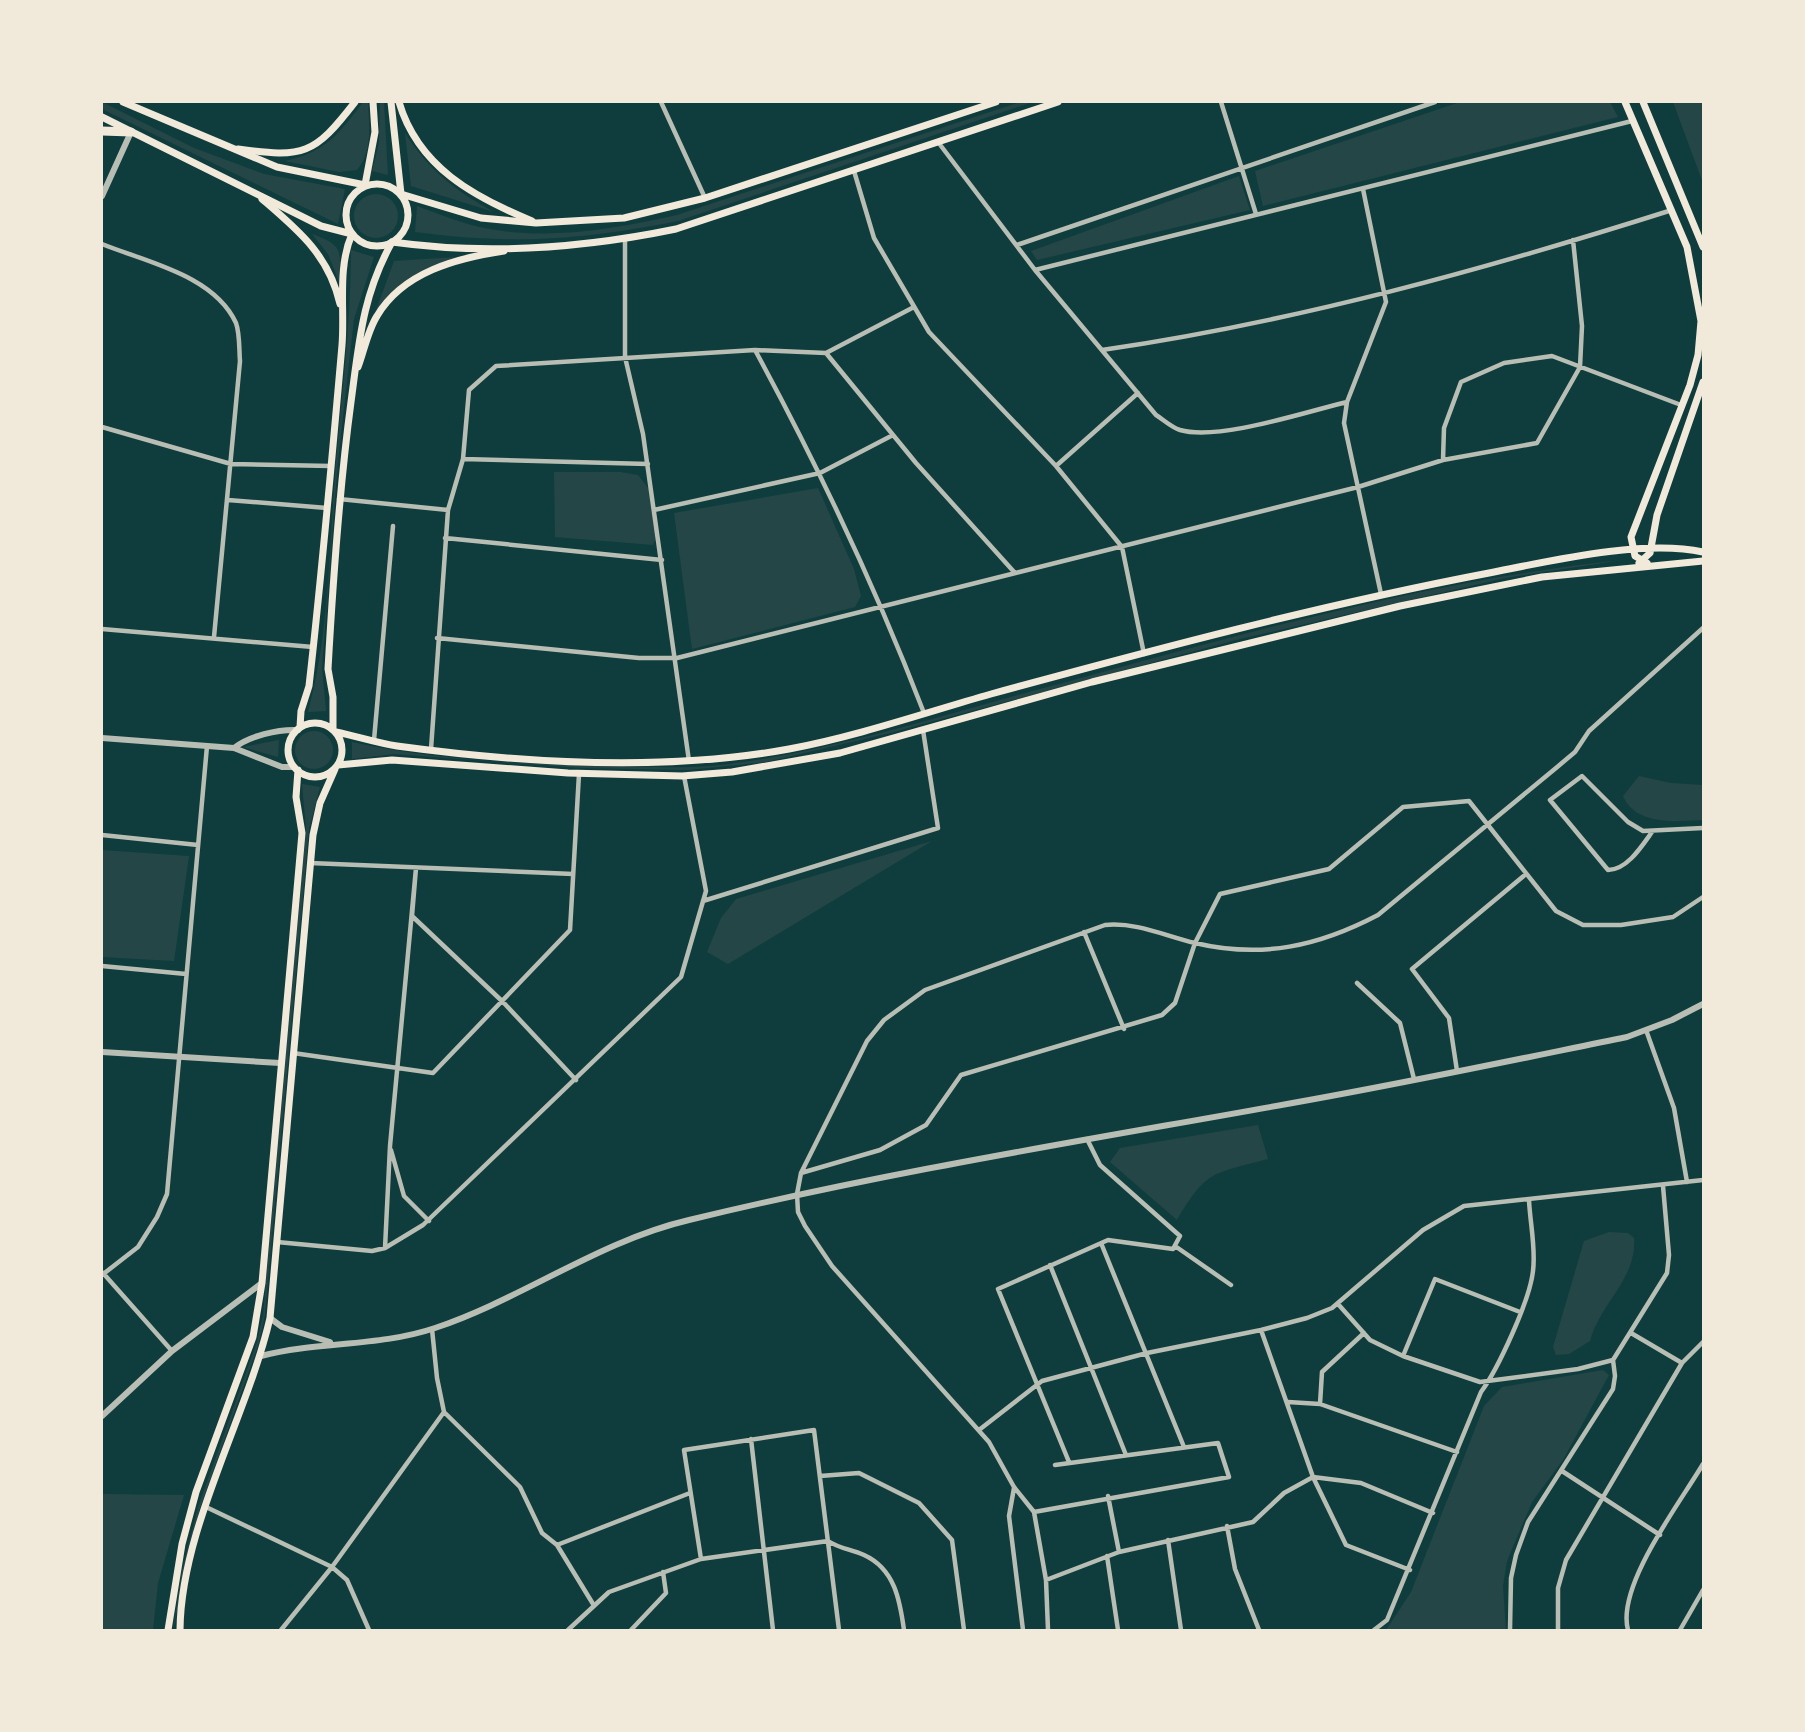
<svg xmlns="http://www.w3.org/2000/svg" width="1805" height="1732" font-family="Overpass,sans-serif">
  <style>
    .green { fill: #244646 }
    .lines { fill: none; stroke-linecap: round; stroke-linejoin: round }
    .minor { stroke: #b8beb3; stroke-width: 4.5 }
    .tertiary { stroke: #b8beb3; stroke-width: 6 }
    .secondary { stroke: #f1e9da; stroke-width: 7 }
    .primary { stroke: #f1e9da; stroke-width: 7 }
    .motorway { stroke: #f1e9da; stroke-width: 9 }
  </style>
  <rect width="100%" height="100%" fill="#0f3d3e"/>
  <path class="green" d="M102,102L194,148L264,174L345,189L338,224L102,109Z
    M363,102H368C369,125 373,151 357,170L339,172L285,161C327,151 338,135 363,102Z
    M380,102H384L388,175L372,171L379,143Z
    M1020,102H1033L678,221C582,240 513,245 415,232L417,206C434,212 451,219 468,224C535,243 611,230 677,215Z
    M1460,102H1610L1618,117L1263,206L1255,171Z
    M1673,102H1703V183Z
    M405,133C429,170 455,191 494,212L411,186Z
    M1239,176L1250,210L1037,260L1031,251Z
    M354 216a22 22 0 1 1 44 0a22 22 0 1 1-44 0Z
    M312,234C343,245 341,250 339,282L328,254Z
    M351,250L374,257L354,319L338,461L322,668L326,711L308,712C329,635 329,553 335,474C341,398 351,327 351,250Z
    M456,257C421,269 399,286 375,313L394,261Z
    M554,472H621L638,475L649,489L656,537L653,545L555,537Z
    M818,488L854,569L861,596L855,607L692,649L674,513Z
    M1623,560L1505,578L1236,640L890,733L766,762L688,770L581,768L394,754L352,759V742C440,761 534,765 625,766C659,767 694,769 729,764C823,752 916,723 1007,698C1210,644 1414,581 1623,560Z
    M295 750a19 19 0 1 1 38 0a19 19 0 1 1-38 0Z
    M279,740L278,757L243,747Z
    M1639,776L1671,783L1703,785V820C1676,821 1636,826 1623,796Z
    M302,784L320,787L309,829L265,1315L259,1343L200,1508L173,1630L182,1571L198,1507L257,1342L263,1315L306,829Z
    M932,841L728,964L707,952L721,918L736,899Z
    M102,850L189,856L174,961L102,957Z
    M1258,1125L1268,1159C1213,1174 1207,1169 1177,1220L1110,1162L1120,1148Z
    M1609,1232L1628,1233L1634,1238C1637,1279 1600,1303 1590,1341L1569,1354L1556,1355L1553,1347L1584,1241Z
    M1603,1370L1609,1375L1563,1460L1532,1502L1507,1561L1503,1586L1506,1630H1386L1411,1592L1484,1406L1502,1387Z
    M102,1494L184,1495L158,1583L153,1630H102Z"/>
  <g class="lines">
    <path class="minor" d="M661,102L705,198
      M1221,102L1256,214
      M938,142L1035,270L1156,415C1164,420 1171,427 1180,430C1219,441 1305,412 1347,402
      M854,171L874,238L929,332L1056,466L1122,547L1144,654
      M1363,189L1386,302L1347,402L1344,423L1381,594
      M625,239V357L643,434L689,761
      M102,244C146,262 214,275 236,323C240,334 239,350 240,361L214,637
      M1017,245L1435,102
      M1035,270L1632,121
      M755,350L826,353
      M1102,350C1295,322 1486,269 1672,210
      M826,353L916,463L1015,573
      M826,353L914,307
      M102,427L231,464L331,466
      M463,459L469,390L496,366L755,350C819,468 876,588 924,713
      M1443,460L1444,428L1461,382L1504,363L1552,356L1681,405
      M1056,466L1138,393
      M339,499L448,510L431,749
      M228,500L327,508
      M448,510L463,459L648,464
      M654,510L820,473L893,435
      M445,538L662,560
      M102,629L313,647
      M437,638L639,658H677L1358,487L1443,460L1537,443L1580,367L1582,326L1573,240
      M374,740L393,526
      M1652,832C1642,846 1627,870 1608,870L1550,800L1582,776L1628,822L1643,831L1703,828
      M102,835L198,845
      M310,863L573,874
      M703,901L938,828L923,730
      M1084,932L1124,1029
      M102,966L186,974
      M1357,983L1400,1023L1414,1079
      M1646,1030L1674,1108L1687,1182
      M293,1053L433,1073L570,930L579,774
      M1457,1071L1449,1018L1412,969L1526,874
      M391,1150L404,1196L429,1221
      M801,1173L880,1150L926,1125L961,1075L1162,1015L1175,1003L1195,943L1220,894L1329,869L1403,807L1469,801L1556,911L1583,925H1621L1673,917L1703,897
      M277,1242L372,1251L385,1248L423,1225L681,977L706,891L684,776
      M1101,1243L1184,1447
      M1175,1246L1231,1285
      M385,1248L390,1146L416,868L412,916L503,1002L576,1080
      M1050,1265L1126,1455
      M103,1273L172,1351
      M102,1275L138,1247L157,1217L167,1194L207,746
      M1338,1304L1370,1340L1403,1356L1480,1382L1578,1369L1613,1360
      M432,1329L437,1378L444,1412L520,1487L542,1533L557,1545L593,1604
      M1261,1330L1313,1477L1346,1545L1410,1570
      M1631,1333L1682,1363L1703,1342
      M1403,1356L1435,1279L1520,1312
      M1613,1360L1667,1273L1669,1255L1663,1186
      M1288,1402L1320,1404L1457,1452
      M1320,1404L1322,1372L1364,1333
      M979,1430L1042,1381L1147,1353L1261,1330L1307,1318L1332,1308L1423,1230L1464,1206L1703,1180
      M751,1439L773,1630
      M1069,1462L998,1289L1108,1240L1173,1249L1180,1236L1100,1165L1087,1139
      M1562,1471L1660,1535
      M820,1476L859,1473L919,1503L952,1540L964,1630
      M1014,1488L1009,1516L1023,1630
      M1108,1496L1119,1552
      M206,1507L332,1567L347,1580L369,1630
      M1034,1512L1229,1477L1218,1443L1055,1465
      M1227,1526L1235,1569L1259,1630
      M1168,1540L1181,1630
      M557,1545L690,1493
      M1107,1556L1118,1630
      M701,1559L684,1450L814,1430L839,1630
      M1046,1580L1119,1552L1253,1522L1284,1493L1313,1477L1361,1483L1433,1513
      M281,1630L332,1567L444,1412
      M568,1630L609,1592L701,1559L828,1541C840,1549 851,1549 864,1555C895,1569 900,1601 904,1630
      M631,1630L666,1593L663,1572
      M1048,1630L1046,1580L1034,1512L1014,1487L989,1442L832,1266L805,1226L798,1212L797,1194L801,1173L867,1041L884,1020L925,990L1105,925C1137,922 1165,936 1195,943C1262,959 1319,946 1378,915L1556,768L1575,752L1589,731L1703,628
      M1374,1630L1387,1620L1481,1392C1498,1369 1530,1300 1533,1271C1536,1248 1530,1223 1529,1200
      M1510,1630L1511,1578L1516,1555L1528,1522L1613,1389L1615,1376L1613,1360
      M1558,1630V1588L1566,1560L1682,1363
      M1628,1630C1616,1586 1680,1503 1703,1464
      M1680,1630L1703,1590"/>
    <path class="tertiary" d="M102,196L131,132
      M102,738L234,748L282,767H294
      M234,748C249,736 278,729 298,730
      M102,1052L280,1063
      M270,1318L282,1327L330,1342
      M261,1356C318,1341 379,1347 435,1328C522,1299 599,1241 689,1220C886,1172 1087,1140 1287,1104C1401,1084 1514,1060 1627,1037L1672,1020L1703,1004
      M102,1416L172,1351L262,1283"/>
    <path class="secondary" d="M391,102L401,194
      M399,102C418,167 474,197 532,221
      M1625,102L1687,247L1701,321L1698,355L1690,385L1631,537L1635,556L1647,563
      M1643,102L1703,247
      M238,149C304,158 314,155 355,102
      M365,185L375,132L373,102
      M262,199C298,230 329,255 340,304
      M358,367C364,351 368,330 377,316C403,272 457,258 504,251
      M1639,563L1650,553L1657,515L1703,382
      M288 750a27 27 0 1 1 54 0a27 27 0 1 1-54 0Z
      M300,727L301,711L309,686C322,572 332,459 342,345C345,309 337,268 352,234
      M333,729V697L328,669C333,580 339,491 351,402C359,343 362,296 392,242
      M336,732C356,736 377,743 397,746C522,763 664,772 789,749C858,736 924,713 991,694C1156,649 1321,605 1489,573C1550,561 1643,539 1703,552
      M338,765L392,760L568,773L682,776L732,772L840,753L1092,682L1400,606L1542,577L1703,561
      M168,1630L182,1544L196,1492L253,1337L262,1283L302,833L296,797L298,770
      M180,1630C181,1528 247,1417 270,1318L313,835L320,803L335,769"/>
    <path class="primary" d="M123,102L277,167L365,185
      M102,117L321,226L352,234
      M346 215a31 31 0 1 1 62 0a31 31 0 1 1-62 0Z
      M401,194L481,218L536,223L624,218L705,198L996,102
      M392,242C485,255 584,248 676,229L1058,102"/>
    <path class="motorway" d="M102,131L131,132"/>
  </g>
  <rect width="1805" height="1732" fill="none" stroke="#f1e9da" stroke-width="206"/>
</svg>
